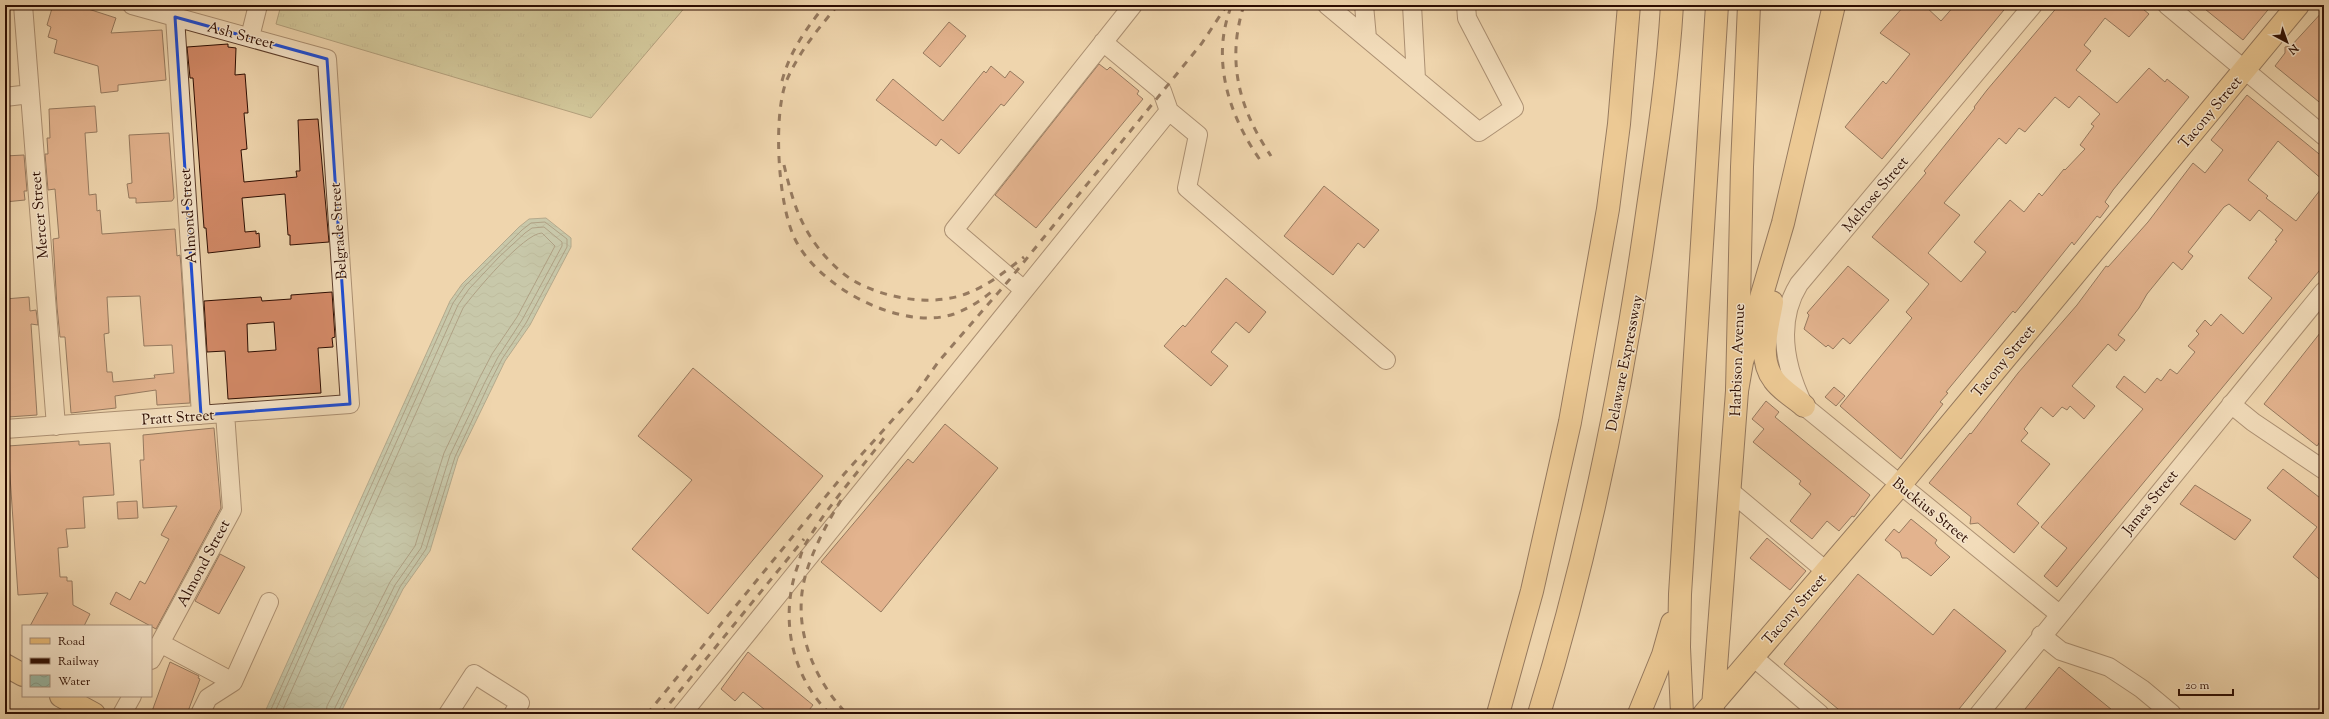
<svg xmlns="http://www.w3.org/2000/svg" width="2329" height="719" font-family="'Sorts Mill Goudy',serif">
  <style>
    .grass { fill: url(#grass-tufts); stroke: #706547 }
    .water { fill: url(#water-waves); stroke: #6e7464 }
    .lines { fill: none; stroke-linecap: round; stroke-linejoin: round }
    .shore { stroke: #636254; stroke-width: 1 }
    .building { fill: #d48a68; stroke: #2c0c01; fill-rule: evenodd }
    .minor-casing { stroke: #5d3e2c; stroke-width: 20 }
    .major-casing { stroke: #2c0c01; stroke-width: 24 }
    .highway-casing { stroke: #2c0c01; stroke-width: 24 }
    .minor { stroke: #f5e4ca; stroke-width: 18 }
    .major { stroke: #e8ba76; stroke-width: 22 }
    .highway { stroke: #e8ba76; stroke-width: 22 }
    .rail { stroke: #2c0c01; stroke-width: 3; stroke-dasharray: 7 7; stroke-linecap: butt }
    .marked { fill: none; stroke: #1d4ed8; stroke-width: 3; stroke-linejoin: round }
    .labels { text-anchor: middle; stroke-width: 3; stroke-linejoin: round; paint-order: stroke }
    .street-label { font-size: 15px; fill: #2c0c01; stroke: #f5e4ca }
  </style>
  <defs>
    <pattern id="grass-tufts" width="24" height="20" patternUnits="userSpaceOnUse"><rect width="24" height="20" fill="#b5be8d"/><path d="M3 7l-1-3M5 7V3M7 7l1-3M15 17l-1-3M17 17v-4M19 17l1-3" fill="none" stroke="#9ca278"/></pattern>
    <pattern id="water-waves" width="16" height="10" patternUnits="userSpaceOnUse"><rect width="16" height="10" fill="#9ab9a6"/><path d="M0 5q4-4 8 0t8 0" fill="none" stroke="#859e8d"/></pattern>
  </defs>
  <rect width="100%" height="100%" fill="#efd5ad"/>
  <filter id="stains"><feTurbulence type="fractalNoise" baseFrequency=".005" numOctaves="4"/><feColorMatrix values="0 0 0 0 .2 0 0 0 0 .09 0 0 0 0 .02 0 0 0 .5 -.17"/></filter>
  <radialGradient id="worn" r=".72"><stop offset=".6" stop-color="#630" stop-opacity="0"/><stop offset="1" stop-color="#630" stop-opacity=".3"/></radialGradient>
  <path class="grass" d="M281,5H687L591,118L276,24Z"/>
  <path class="water" d="M546,218L571,238V247L530,325L505,361L493,386L458,458L430,551L403,589L340,714H264L450,301L462,284L519,227L529,219Z"/>
  <g class="lines">
    <path class="shore" d="M269,714L453,303L465,286L522,230L531,223L545,222L567,239V247L526,323L502,359L489,384L455,457L426,549L400,587L337,714
      M274,714L458,305L469,289L499,257L525,233L532,228L544,227L562,242V246L522,320L498,357L485,382L450,455L421,548L395,585L332,714
      M281,714L463,308C474,293 524,233 542,233L555,246L517,317L492,354L479,379L444,453L415,546L390,582L327,706L326,714"/>
  </g>
  <path class="building" d="M53,5H76L116,18L111,33L162,30L166,80L118,85V91L101,93L98,66L54,53L57,40L48,37L51,27L47,25Z
    M1905,5H1924L1941,21L1955,5H2008L1882,159L1845,127L1883,81L1886,84L1910,54L1880,33Z
    M2059,5H2138L2149,14L2129,37L2105,18L2084,45L2091,51L2076,70L2117,103L2149,68L2165,82L2167,79L2189,97L2113,190L2105,202L2109,206L2100,218L2097,216L2074,245L2072,242L2024,302L2015,313L2013,311L1946,392L1948,393L1940,402L1943,404L1901,459L1840,406L1912,318L1906,312L1929,284L1872,237L1926,173L1924,171L1975,108L1974,107L1987,90ZM2079,96L2100,114L2091,124L2094,126L2080,145L2085,149L2065,170L2064,169L2042,196L2039,193L2024,212L2010,200L1974,242L1986,252L1961,282L1928,253L1960,215L1944,203L1999,138L2006,144L2019,128L2025,132L2055,97L2069,108Z
    M2200,5H2272L2243,40Z
    M2324,10V106L2275,66L2285,53V47L2291,46Z
    M949,22L966,36L940,67L923,53Z
    M228,44V47L236,48L235,75L245,74L248,113H244L247,149L241,150L244,182L297,177L296,171H300L298,120L318,119L329,242L290,245V235H288L285,194L242,198L245,232L256,231V234L259,233L260,247L208,253L206,228H204L193,78H190L187,47Z
    M1099,64L1107,70L1110,67L1139,91L1137,94L1143,99L1036,228L995,195Z
    M991,66L1005,78L1010,71L1024,82L1004,106L1001,104L959,154L941,139L936,146L876,100L893,79L943,121L984,71L986,73Z
    M2247,95L2324,158V181L2278,141L2248,180L2268,196L2266,198L2296,221L2324,185V265L2057,587L2044,576L2067,548L2041,527L2143,409L2116,387L2124,376L2145,393L2157,378L2161,381L2170,369L2177,374L2195,352L2188,346L2199,334L2196,331L2205,320L2211,326L2221,314L2243,334L2272,298L2248,278L2277,241L2275,240L2283,230L2259,210L2250,221L2229,204L2224,207L2188,252L2193,256L2182,270L2173,262L2147,294L2139,308L2118,335L2125,340L2116,351L2108,344L2072,386L2095,406L2084,419L2070,406L2067,410L2062,407L2053,417L2041,407L2024,429L2028,433L2021,441L2050,464L2017,504L2039,523L2014,553L1978,523L1970,524L1971,517L1929,483L1970,433L1971,434L2018,373L2077,305L2106,266L2108,267L2148,222L2193,163L2205,173L2223,150L2211,140Z
    M95,106L97,132L85,133L89,195L96,194L97,211L100,210L102,234L175,229L177,256L180,255L181,266L190,403L157,405L156,390L115,396L116,408L71,413L65,337H60L57,307L53,239L59,238L55,189L48,190L45,154H48L47,138H50L49,109ZM140,296L144,346L172,345L174,373L154,375L155,378L113,382L112,372H107L104,334L109,333L107,297Z
    M169,133L174,198L172,201L136,203V198H129L127,184L132,183L129,135Z
    M24,155L27,191H24L25,200L5,202V156Z
    M1324,186L1379,230L1364,248L1358,243L1333,275L1284,236Z
    M1848,266L1889,300L1850,344L1843,338L1833,349L1828,345L1826,347L1804,329L1809,315L1807,313Z
    M1226,278L1266,312L1249,333L1236,322L1211,352L1228,366L1211,386L1164,346L1179,329L1183,325L1185,327Z
    M332,292L335,337L332,338L333,347L318,348L321,393L228,399L225,351L207,352L204,301L261,297L262,301L291,299V295ZM274,322L276,350L248,352L247,324Z
    M29,297L30,311L36,310L38,325L31,324L37,415L8,417L5,374V299Z
    M2324,328V436L2317,446L2264,404Z
    M693,368L823,476L708,614L632,549L692,480L638,436Z
    M1834,387L1845,396L1836,406L1825,397Z
    M1766,401L1779,412L1775,417L1870,495L1854,517L1852,516L1839,531L1827,521L1812,539L1790,521L1811,494L1799,484L1801,481L1753,442L1764,429L1752,419Z
    M945,424L998,468L881,612L821,562L908,459L913,463Z
    M214,428L221,508L156,629L110,604L116,592L130,600L140,581L145,584L169,539L161,535L177,506L143,508L140,460H144L143,435Z
    M79,441V445L110,443L114,495L83,497L85,528L66,529L68,547L58,548L60,577H67V581H72L73,605L90,614L84,626H30L48,593L18,595L8,446Z
    M2283,469L2324,501V583L2293,557L2317,527L2267,488Z
    M2195,485L2251,520L2235,540L2180,504Z
    M137,501L138,518L118,519L117,502Z
    M1911,519L1937,540L1935,543L1938,547L1950,557L1931,576L1907,558H1902L1900,552L1885,540L1894,529L1899,533Z
    M1767,538L1806,571L1790,590L1750,558Z
    M220,554L245,567L219,614L195,601Z
    M1858,574L1933,635L1954,609L2006,651L1955,714H1844L1784,664Z
    M748,652L813,705L806,714H770L743,692L735,701L721,689Z
    M170,662L199,676L198,678L200,679L187,714H151Z
    M2059,667L2117,714H2021Z"/>
  <g class="lines">
    <g class="minor-casing">
      <path id="minor" d="M23,5L56,426
        M1327,5L1479,132L1514,108L1467,18L1466,5
        M1364,5L1367,38
        M1412,5L1416,79
        M2033,5L1799,284C1775,323 1785,367 1804,406L2059,614
        M2167,5L2324,136
        M175,17L201,415
        M250,37L258,5
        M1103,42L1162,91L1169,111
        M5,97L30,94
        M1024,290L954,230L1133,5
        M2231,404L2253,422L2324,470
        M5,429L350,404L327,59L132,5
        M1730,491L1826,571
        M2041,635L2061,651L2109,667L2142,689L2172,714
        M160,643L233,682
        M1753,657L1820,714
        M151,660L232,510L225,413
        M122,714L132,696
        M200,714L208,698L233,682L269,602
        M448,714L474,674L520,703L513,714
        M682,714L1169,111L1198,135L1187,188L1386,360
        M1979,714L2324,291"/>
    </g>
    <g class="major-casing">
      <path id="major" d="M5,665L23,675
        M61,696L94,714
        M1713,707L1737,391L1742,167L1749,5
        M1639,714L1663,655L1672,623
        M1682,714L1679,647L1680,594L1717,5
        M1704,714L1900,485L2298,5"/>
    </g>
    <g class="highway-casing">
      <path id="highway" d="M1772,302C1768,327 1757,358 1774,380C1781,390 1795,398 1804,406
        M1737,391L1742,362L1783,223L1834,5
        M1498,714L1532,591L1570,422L1608,209L1619,124L1629,5
        M1539,714C1590,548 1624,379 1648,207C1658,140 1668,73 1672,5"/>
    </g>
    <use href="#minor" class="minor"/>
    <use href="#major" class="major"/>
    <use href="#highway" class="highway"/>
    <path class="rail" d="M838,5C818,29 798,53 786,82C773,118 778,202 794,237C816,286 901,332 954,314C970,308 983,299 995,289
      M1244,5C1226,61 1239,109 1271,156
      M1231,7C1210,61 1230,119 1263,164
      M782,81C790,51 806,29 825,5
      M784,165C790,190 796,214 810,236C820,252 837,271 854,281C886,299 934,307 968,293C989,285 1007,270 1024,257
      M841,500C827,523 812,551 805,577C792,627 813,679 847,714
      M647,714L845,473L914,396L939,361L1010,279L1202,43L1227,5
      M661,714L804,539
      M830,714C791,676 779,617 798,565C800,558 802,549 806,543C828,505 858,473 884,438"/>
  </g>
  <path d="M0 0H2329V719H0ZM175,17L327,59L350,404L201,415Z" fill="#efd5ad" fill-opacity=".55" fill-rule="evenodd"/>
  <path class="marked" d="M175,17L327,59L350,404L201,415Z"/>
  <g class="labels">
    <g class="street-label">
      <text transform="translate(241 35) rotate(15)" y="5">Ash Street</text>
      <text transform="translate(2210 112) rotate(-50)" y="5">Tacony Street</text>
      <text transform="translate(1875 194) rotate(-50)" y="5">Melrose Street</text>
      <text transform="translate(39 215) rotate(-95)" y="5">Mercer Street</text>
      <text transform="translate(188 216) rotate(-94)" y="5">Almond Street</text>
      <text transform="translate(338 231) rotate(-94)" y="5">Belgrade Street</text>
      <text transform="translate(1737 360) rotate(-88)" y="5">Harbison Avenue</text>
      <text transform="translate(2003 361) rotate(-50)" y="5">Tacony Street</text>
      <text transform="translate(1624 363) rotate(-79)" y="5">Delaware Expressway</text>
      <text transform="translate(178 417) rotate(-4)" y="5">Pratt Street</text>
      <text transform="translate(2150 502) rotate(-51)" y="5">James Street</text>
      <text transform="translate(1931 510) rotate(39)" y="5">Buckius Street</text>
      <text transform="translate(203 563) rotate(-62)" y="5">Almond Street</text>
      <text transform="translate(1794 609) rotate(-49)" y="5">Tacony Street</text>
    </g>
  </g>
  <rect width="2329" height="719" fill="none" stroke="#efd5ad" stroke-width="20"/>
  <rect x="6" y="6" width="2317" height="707" fill="none" stroke="#2c0c01" stroke-width="2"/>
  <rect x="10" y="10" width="2309" height="699" fill="none" stroke="#2c0c01"/>
  <rect x="22" y="625" width="130" height="72" fill="#f5e4ca" stroke="#a58e7a"/>
  <rect x="30" y="638" width="20" height="6" fill="#e8ba76" stroke="#a58e7a"/>
  <text x="58" y="645" font-size="12" fill="#2c0c01">Road</text>
  <rect x="30" y="658" width="20" height="6" fill="#2c0c01" stroke="#a58e7a"/>
  <text x="58" y="665" font-size="12" fill="#2c0c01">Railway</text>
  <rect x="30" y="675" width="20" height="12" fill="url(#water-waves)" stroke="#a58e7a"/>
  <text x="58" y="685" font-size="12" fill="#2c0c01">Water</text>
  <g transform="translate(2287 42) rotate(139)" stroke="#f5e4ca" stroke-width="3" paint-order="stroke">
  <path d="M0-3L7 15L0 10L-7 15Z" fill="#2c0c01"/>
  <text y="-6" font-size="11" font-weight="bold" text-anchor="middle" fill="#2c0c01">N</text>
  </g>
  <path d="M2179 689v6h54v-6" fill="none" stroke="#2c0c01" stroke-width="2"/>
  <text x="2185" y="689" font-size="12" fill="#2c0c01" stroke="#f5e4ca" stroke-width="3" paint-order="stroke">20 m</text>
  <rect width="100%" height="100%" filter="url(#stains)"/>
  <rect width="100%" height="100%" fill="url(#worn)"/>
</svg>
